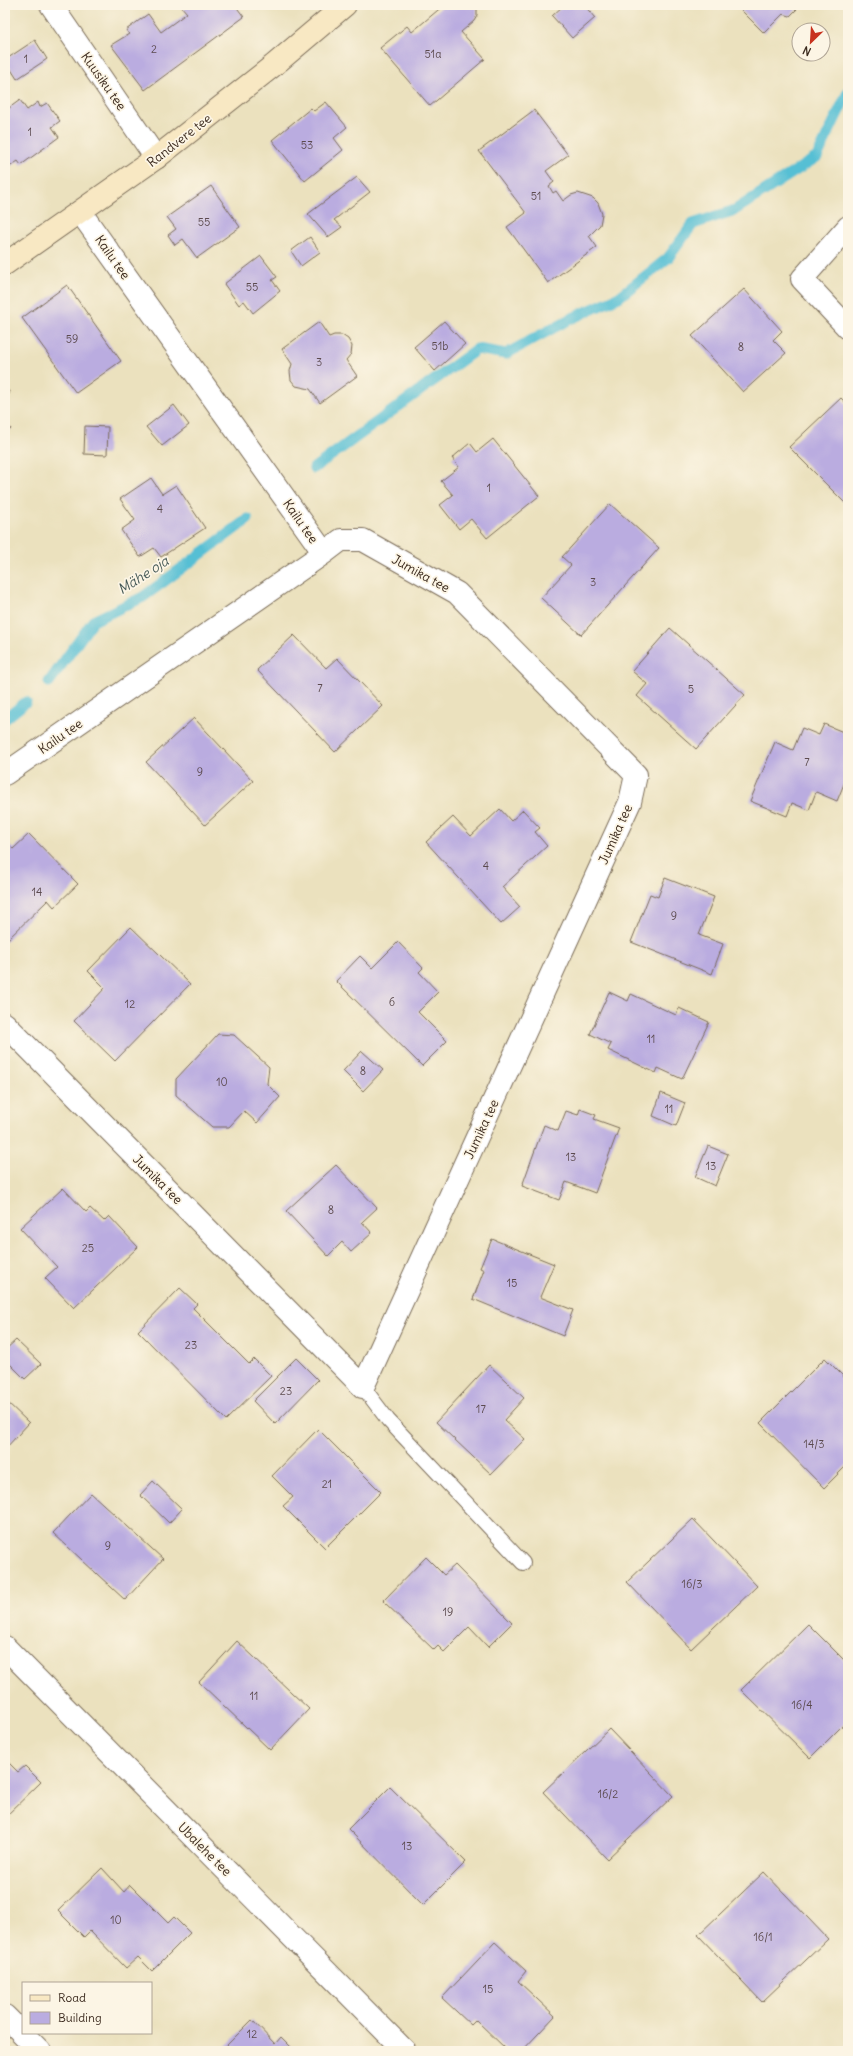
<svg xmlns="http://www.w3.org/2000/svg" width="853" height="2056" font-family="Delius,sans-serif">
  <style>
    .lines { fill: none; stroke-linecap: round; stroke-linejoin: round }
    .stream { stroke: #57bfd4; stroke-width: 11 }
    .building { fill: #baace0 }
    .service-casing { stroke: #796a56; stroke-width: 16 }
    .minor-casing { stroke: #796a56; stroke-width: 24 }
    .secondary-casing { stroke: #796a56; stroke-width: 24 }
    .service { stroke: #fff; stroke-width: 14 }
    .minor { stroke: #fff; stroke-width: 22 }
    .secondary { stroke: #f8e8c3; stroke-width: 22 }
    .labels { text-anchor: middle; stroke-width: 3.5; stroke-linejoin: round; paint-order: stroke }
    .number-label { font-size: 11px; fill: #5b4a4e }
    .street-label { font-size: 13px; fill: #3b2a1e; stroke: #fcf5e5 }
    .water-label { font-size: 14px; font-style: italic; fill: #435755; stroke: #fcf5e5 }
  </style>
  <rect width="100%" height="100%" fill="#fcf5e5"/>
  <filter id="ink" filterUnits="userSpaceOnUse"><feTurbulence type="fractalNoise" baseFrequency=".025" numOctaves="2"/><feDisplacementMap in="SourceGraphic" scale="8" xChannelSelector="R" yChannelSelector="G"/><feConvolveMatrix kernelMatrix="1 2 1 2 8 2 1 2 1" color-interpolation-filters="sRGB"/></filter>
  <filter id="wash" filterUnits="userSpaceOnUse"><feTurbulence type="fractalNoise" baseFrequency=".012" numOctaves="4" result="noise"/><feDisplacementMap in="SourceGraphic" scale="16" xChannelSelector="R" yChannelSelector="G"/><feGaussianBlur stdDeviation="0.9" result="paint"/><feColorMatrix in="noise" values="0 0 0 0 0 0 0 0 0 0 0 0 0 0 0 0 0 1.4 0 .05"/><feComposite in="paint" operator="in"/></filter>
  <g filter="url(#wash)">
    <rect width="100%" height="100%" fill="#ebe1be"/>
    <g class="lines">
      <path class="stream" d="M314,468L477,349L506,354L568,320L619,297L668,258L693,224L735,210L817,157L848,92
        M49,682L93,621L143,597L248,519
        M5,719L26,702"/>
    </g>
    <g id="blocks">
      <path class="building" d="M180,5H235L244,17L145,90L111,45L129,34L126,30L148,14L161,32L187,13Z
        M444,5H477V16L474,21L461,32L485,59L430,106L380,48L407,26L412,32Z
        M564,5H584L595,18L572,38L552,16Z
        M736,5H801L790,16L783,14L764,33Z
        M35,40L47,59L17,79L5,60Z
        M20,100L27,110L38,102L40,107L47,103L60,121L52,127L59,137L21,165L18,161L5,170V126L8,123L5,119V111Z
        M326,102L347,127L334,138L343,150L305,181L272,140L311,108L314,111Z
        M534,110L568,155L546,171L554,182L549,186L553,193L556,191L563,201L571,195L578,193L593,198L598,203L602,214L600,225L589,236L597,247L548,283L507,227L526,213L479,151Z
        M357,177L370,192L334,220L342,227L328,237L308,214Z
        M211,186L240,227L197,258L183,239L175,245L168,235L176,229L167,217Z
        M310,237L320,252L301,266L291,251Z
        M261,256L277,277L272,280L280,291L253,313L244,301L239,305L224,284Z
        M67,285L121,361L76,393L22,318Z
        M744,289L782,331L773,340L786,353L743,392L692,336Z
        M444,321L465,344L435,371L414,347Z
        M319,322L329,337L334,335H342L348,339L352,346L351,354L346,360L357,376L320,403L310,389L296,386L291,380L290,371L292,364L282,349Z
        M5,386L10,393L5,396Z
        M841,398L848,405V506L789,447Z
        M174,405L189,425L162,446L146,427Z
        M5,420L11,429L5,433Z
        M85,426L108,427L107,455L84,454Z
        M493,439L539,496L487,538L471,519L459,529L440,505L453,495L441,481L459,467L452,458L470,443L477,452Z
        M151,478L162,494L176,485L205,528L161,557L154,548L140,557L121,530L135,520L120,499Z
        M610,504L659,548L581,635L541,598L571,565L562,557Z
        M670,628L745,695L696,749L637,696L647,684L632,671Z
        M294,635L326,668L337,658L383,706L335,752L257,670Z
        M194,718L253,781L205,825L146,762Z
        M824,724L848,734V774L837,801L816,792L809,810L792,803L787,816L750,801L775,742L793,750L802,728L819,735Z
        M500,809L511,821L523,810L540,828L535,832L547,846L502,887L520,907L501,924L426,842L453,817L471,836Z
        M29,834L78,884L54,907L48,900L5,942V845L7,843L13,849Z
        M665,878L714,897L699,935L723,944L712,974L631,942L650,894L658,897Z
        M131,927L190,984L115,1061L74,1021L105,988L88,971Z
        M398,942L423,968L419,972L438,992L418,1012L447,1041L422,1066L336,981L360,956L372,968Z
        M609,992L628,1001L631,994L676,1015L679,1008L709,1022L682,1079L658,1068L656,1073L608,1050L611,1044L590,1034Z
        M218,1034L234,1035L269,1067L267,1084L280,1097L257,1123L244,1111L229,1127H212L176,1095V1079Z
        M362,1051L383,1070L363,1091L343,1071Z
        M661,1093L685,1103L676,1126L653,1116Z
        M580,1109L596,1115L594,1119L619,1128L595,1193L566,1182L559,1200L522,1186L544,1125L558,1131L566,1111L578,1115Z
        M708,1146L728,1154L715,1186L695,1177Z
        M336,1165L377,1208L362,1222L372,1233L351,1252L342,1242L328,1256L286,1211Z
        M63,1188L86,1212L90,1208L104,1221L109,1216L138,1247L74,1308L45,1278L57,1267L20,1228Z
        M492,1239L554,1264L540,1297L573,1310L563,1336L473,1299L484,1270L480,1268Z
        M180,1288L197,1304L193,1308L249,1364L254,1359L271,1376L226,1420L138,1331Z
        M16,1340L41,1364L25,1379L5,1359V1350Z
        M296,1358L318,1380L275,1424L253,1401Z
        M825,1358L848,1381V1464L824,1488L760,1423Z
        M489,1365L524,1398L504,1420L525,1439L491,1474L436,1422Z
        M5,1400L29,1423L5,1449Z
        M318,1429L381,1492L325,1548L283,1506L293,1497L272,1476Z
        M153,1481L182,1509L169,1523L140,1495Z
        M91,1493L163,1559L125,1600L53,1533Z
        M693,1519L757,1586L691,1649L627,1582Z
        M426,1557L444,1575L455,1565L512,1623L488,1647L469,1627L444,1652L438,1646L434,1650L383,1601Z
        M808,1624L848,1664V1720L810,1758L741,1690Z
        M237,1641L309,1709L270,1750L199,1682Z
        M609,1729L673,1796L607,1859L543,1792Z
        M5,1759L18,1772L25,1766L41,1782L5,1817Z
        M390,1787L466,1862L423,1905L348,1829Z
        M102,1868L124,1892L130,1885L168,1923L174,1917L190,1933L152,1971L138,1957L126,1968L90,1931L84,1937L58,1911Z
        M764,1872L828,1939L762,2002L698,1935Z
        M495,1942L526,1971L518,1981L555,2016L522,2051H508L476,2020L471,2025L442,1998Z
        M252,2020L275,2044L281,2037L295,2051H221Z"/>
    </g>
  </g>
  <g filter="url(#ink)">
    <use href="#blocks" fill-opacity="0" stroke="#796a56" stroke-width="1"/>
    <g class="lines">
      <g class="service-casing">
        <path id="service" d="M363,1387L388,1420L523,1563"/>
      </g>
      <g class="minor-casing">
        <path id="minor" d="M51,5L156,158
          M848,227L802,279L848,328
          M5,774L324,553L81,213
          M5,1024L363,1387L630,802L636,775L457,593L363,540H341L324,553
          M5,1647L405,2051
          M5,2016L40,2051"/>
      </g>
      <g class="secondary-casing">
        <path id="secondary" d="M5,264L156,158L274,65L345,5"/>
      </g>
      <use href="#service" class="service"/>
      <use href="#minor" class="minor"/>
      <use href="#secondary" class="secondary"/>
    </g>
  </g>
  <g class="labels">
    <g class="number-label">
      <text x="154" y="53">2</text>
      <text x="433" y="58">51a</text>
      <text x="26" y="63">1</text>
      <text x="30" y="136">1</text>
      <text x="307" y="149">53</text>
      <text x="536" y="200">51</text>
      <text x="204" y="226">55</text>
      <text x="252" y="291">55</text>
      <text x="72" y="343">59</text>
      <text x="440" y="350">51b</text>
      <text x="741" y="351">8</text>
      <text x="319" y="366">3</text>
      <text x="489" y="492">1</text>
      <text x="160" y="513">4</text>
      <text x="593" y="586">3</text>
      <text x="320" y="692">7</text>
      <text x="691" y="693">5</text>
      <text x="807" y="766">7</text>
      <text x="200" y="776">9</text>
      <text x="486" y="870">4</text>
      <text x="37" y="896">14</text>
      <text x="674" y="920">9</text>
      <text x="392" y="1006">6</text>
      <text x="130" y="1008">12</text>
      <text x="651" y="1043">11</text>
      <text x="363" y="1075">8</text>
      <text x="222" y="1086">10</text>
      <text x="669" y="1113">11</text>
      <text x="571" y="1161">13</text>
      <text x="711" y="1170">13</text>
      <text x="331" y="1214">8</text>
      <text x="88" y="1252">25</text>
      <text x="512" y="1287">15</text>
      <text x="191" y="1349">23</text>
      <text x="286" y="1395">23</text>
      <text x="481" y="1413">17</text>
      <text x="814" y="1448">14/3</text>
      <text x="327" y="1488">21</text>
      <text x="108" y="1550">9</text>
      <text x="692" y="1588">16/3</text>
      <text x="448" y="1616">19</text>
      <text x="254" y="1700">11</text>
      <text x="802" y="1709">16/4</text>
      <text x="608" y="1798">16/2</text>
      <text x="407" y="1850">13</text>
      <text x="116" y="1924">10</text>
      <text x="763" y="1941">16/1</text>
      <text x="488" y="1993">15</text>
      <text x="252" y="2038">12</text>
    </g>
    <g class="street-label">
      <text transform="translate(104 81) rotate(55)" y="5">Kuusiku tee</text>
      <text transform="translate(179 140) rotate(-38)" y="5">Randvere tee</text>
      <text transform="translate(113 257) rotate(55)" y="5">Kailu tee</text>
      <text transform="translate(301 521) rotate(55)" y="5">Kailu tee</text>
      <text transform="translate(421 573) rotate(29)" y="5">Jumika tee</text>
      <text transform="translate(60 736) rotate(-35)" y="5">Kailu tee</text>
      <text transform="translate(615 834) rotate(-66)" y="5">Jumika tee</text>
      <text transform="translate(481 1129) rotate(-65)" y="5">Jumika tee</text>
      <text transform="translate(158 1179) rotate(45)" y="5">Jumika tee</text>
      <text transform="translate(205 1849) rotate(45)" y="5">Ubalehe tee</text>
    </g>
    <g class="water-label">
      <text transform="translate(143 575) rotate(-33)" y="5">Mähe oja</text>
    </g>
  </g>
  <rect width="853" height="2056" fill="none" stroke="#fcf5e5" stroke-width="20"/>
  <rect x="22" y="1982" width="130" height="52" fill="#fcf5e5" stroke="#afa495"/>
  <rect x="30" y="1995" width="20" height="6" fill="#f8e8c3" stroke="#afa495"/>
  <text x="58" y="2002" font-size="12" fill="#3b2a1e">Road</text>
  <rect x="30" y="2012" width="20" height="12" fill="#baace0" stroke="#afa495"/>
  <text x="58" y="2022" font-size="12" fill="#3b2a1e">Building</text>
  <g transform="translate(811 42) rotate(205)"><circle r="19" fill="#fcf5e5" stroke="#afa495"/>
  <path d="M0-3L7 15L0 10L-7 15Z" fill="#c8321e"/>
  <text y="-6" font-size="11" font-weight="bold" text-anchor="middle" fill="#3b2a1e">N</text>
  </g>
</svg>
